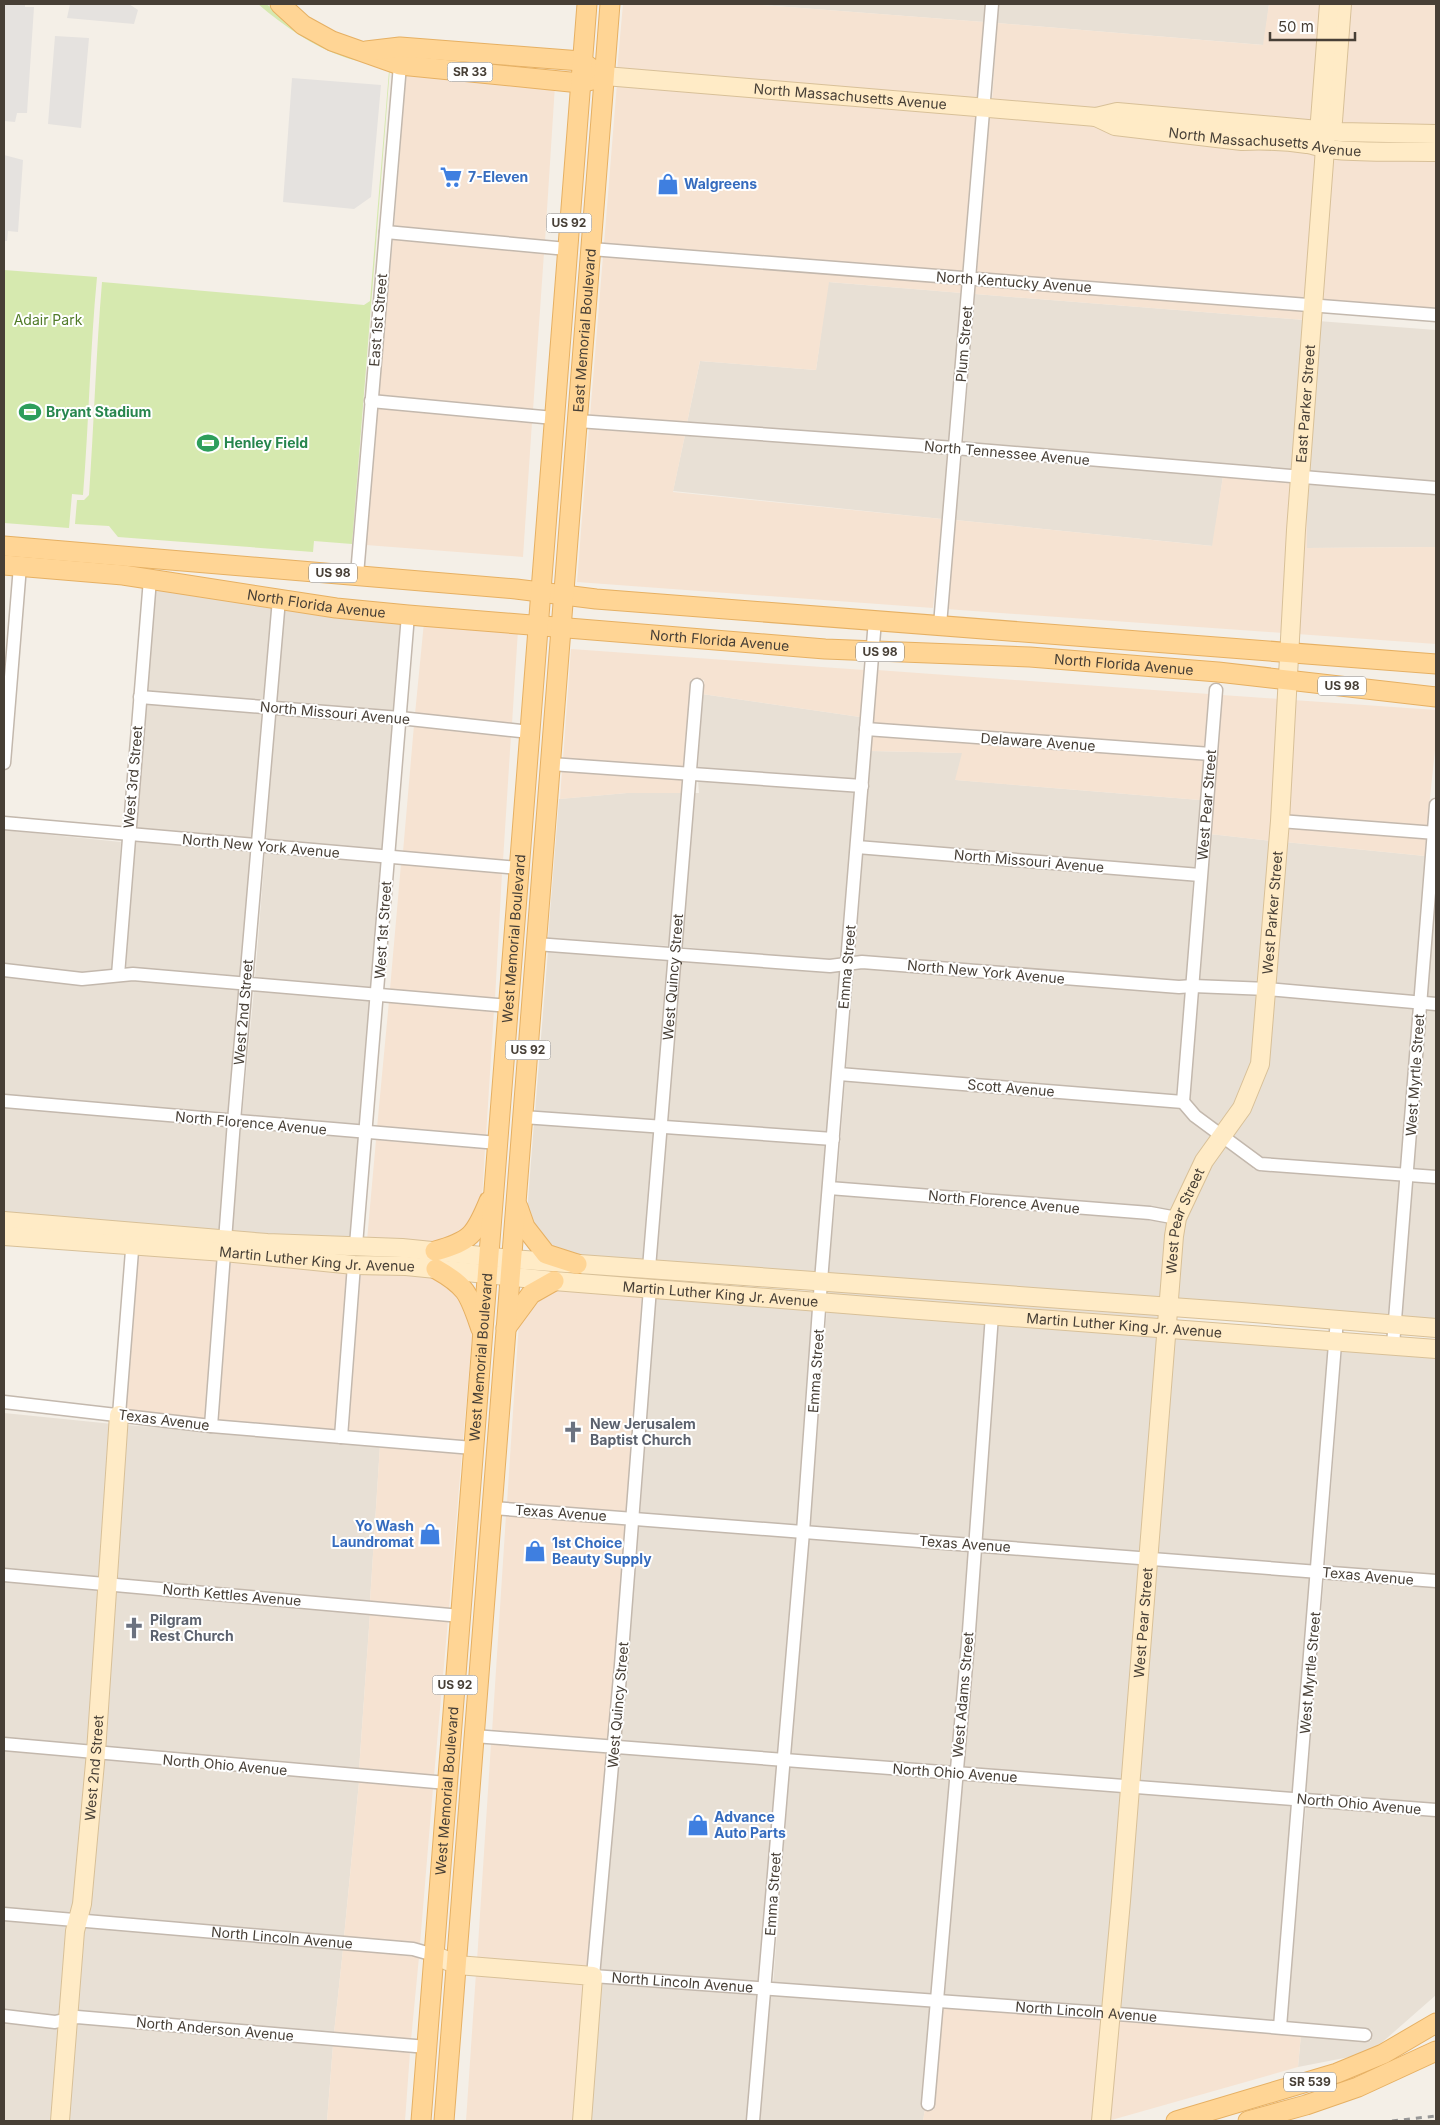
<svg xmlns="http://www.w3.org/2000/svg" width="1440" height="2125" font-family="Inter,sans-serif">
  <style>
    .residential { fill: #e8e0d5 }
    .commercial { fill: #f6e3d2 }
    .green { fill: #d6e9af }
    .parking { fill: #e5e2df }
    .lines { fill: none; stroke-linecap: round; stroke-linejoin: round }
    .street-casing { stroke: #c3b8ad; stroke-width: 15 }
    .secondary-casing { stroke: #d8c098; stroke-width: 20 }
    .primary-casing { stroke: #e6b063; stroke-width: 21 }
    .street { stroke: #fff; stroke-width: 12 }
    .secondary { stroke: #ffebc6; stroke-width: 18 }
    .primary { stroke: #ffd595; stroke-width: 19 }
    .rail { stroke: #979797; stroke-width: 3; stroke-dasharray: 6 6; stroke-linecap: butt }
    .labels { text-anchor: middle; stroke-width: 4; stroke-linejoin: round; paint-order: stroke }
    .shield { fill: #fff; stroke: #7e7972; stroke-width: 1 }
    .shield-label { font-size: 12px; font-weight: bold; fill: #473f36 }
    .street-label { font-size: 14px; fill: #473f36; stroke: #fff }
    .shop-label { font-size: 14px; font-weight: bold; fill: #366cbe; stroke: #fff; text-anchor: start }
    .park-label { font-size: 14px; fill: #517b28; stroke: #fff }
    .leisure-label { font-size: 14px; font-weight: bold; fill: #27864d; stroke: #fff; text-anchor: start }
    .worship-label { font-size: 14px; font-weight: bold; fill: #5b616d; stroke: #fff; text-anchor: start }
  </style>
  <rect width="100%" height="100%" fill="#f4efe7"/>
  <path class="residential" d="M750,4H985L984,22Z
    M999,4H1269L1264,45L997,23Z
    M828,282L962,293L949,442L687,423L700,361L816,370Z
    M975,294L1305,320L1294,470L963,443Z
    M1318,321L1436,330V482L1307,471Z
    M685,435L948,454L942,519L673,491Z
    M962,455L1223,476L1213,546L955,520Z
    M1307,483L1436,494V547L1307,548Z
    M155,589L272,604L263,701L147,692Z
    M285,606L401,620L394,711L277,702Z
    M702,694L860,717L855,780L698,768Z
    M146,704L262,713L252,840L135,829Z
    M275,714L393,723L382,850L266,841Z
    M871,751L963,753L956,780L1200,800L1194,868L864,842Z
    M698,780L854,792L841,959L830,960L682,947L694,793H699Z
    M627,793H681L669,946L548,938L559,799Z
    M4,830L121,842L112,970L82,973L4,964Z
    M1210,834L1272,841L1261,983L1200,980Z
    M134,841L251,851L242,977L126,969Z
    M1285,842L1425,856L1414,996L1274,984Z
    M265,852L381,862L372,988L255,978Z
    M863,854L1193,880L1187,981L855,957Z
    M1436,881V998L1427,997Z
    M548,950L668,958L655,1120L535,1112Z
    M681,959L840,971L827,1133L668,1121Z
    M862,968L1186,993L1176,1095L846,1069L854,969Z
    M4,976L81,985L133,980L241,989L228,1114L4,1096Z
    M254,990L371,999L360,1126L242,1115Z
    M1199,992L1261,995L1249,1077L1221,1128L1199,1112L1189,1100Z
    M1274,996L1413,1008L1401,1168L1262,1158L1231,1136Z
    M1426,1009H1436V1171L1414,1170Z
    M845,1081L1179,1107L1190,1120L1214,1138L1173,1211L837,1182Z
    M4,1107L227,1126L219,1232L4,1215Z
    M534,1123L654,1131L643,1262L579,1258L550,1249L527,1213Z
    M241,1127L359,1138L350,1239L232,1233Z
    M667,1132L826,1145L815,1275L656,1263Z
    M1224,1146L1253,1166V1169L1262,1172L1263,1170L1400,1180L1388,1318L1176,1301L1184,1220L1209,1164Z
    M1413,1181L1436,1183V1322L1402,1320Z
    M836,1194L1170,1222L1162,1300L828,1276Z
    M827,1287L1162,1312L1161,1321L827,1296Z
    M656,1294L814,1306L797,1526L640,1514Z
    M827,1308L985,1321L969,1539L810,1527Z
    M998,1321L1161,1332L1143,1552L982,1540Z
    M1174,1333L1329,1347L1312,1565L1156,1553Z
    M1342,1348L1436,1355V1575L1325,1566Z
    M4,1413L113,1424L102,1578L4,1569Z
    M126,1425L380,1445L370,1601L115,1579Z
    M639,1525L796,1538L777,1753L621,1741Z
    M809,1539L968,1550L951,1767L791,1755Z
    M981,1552L1142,1564L1124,1780L964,1768Z
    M1155,1565L1311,1577L1293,1793L1138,1781Z
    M1324,1578L1436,1587V1804L1306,1794Z
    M4,1581L101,1590L89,1745L4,1738Z
    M114,1591L370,1613L359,1770L102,1747Z
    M4,1750L89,1757L73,1914L4,1908Z
    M620,1752L777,1765L759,1983L600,1971Z
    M102,1759L359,1782L344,1937L86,1915Z
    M790,1766L950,1779L931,1995L773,1984Z
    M963,1780L1123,1792L1104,2008L944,1996Z
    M1137,1793L1292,1804L1274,2021L1117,2009Z
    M1306,1805L1436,1816V1995L1370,2053L1298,2067L1301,2035L1371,2041L1372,2030L1287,2022Z
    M4,1920L69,1925L62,2014L54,2016L4,2010Z
    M83,1926L343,1949L334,2033L76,2012Z
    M599,1983L758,1994L747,2121H589Z
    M771,1995L930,2007L921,2108L925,2109L923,2121H760Z
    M4,2022L61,2026L54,2121H4Z
    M75,2023L333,2045L327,2121H67Z"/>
  <path class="commercial" d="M623,4H750L984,22L979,101L617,71Z
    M1269,4H1322L1315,123L992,102L997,23L1263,45Z
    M1349,4H1436V128L1342,126L1340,121Z
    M406,72L555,85L545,241L394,227Z
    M617,83L977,113L964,272L604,244Z
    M990,114L1091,122L1318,153L1307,299L977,273Z
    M1331,155L1436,158V309L1320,300Z
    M393,239L544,253L533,410L378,396Z
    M603,256L963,284L962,293L829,282L816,370L700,361L687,423L590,416Z
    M976,285L1306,310L1305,320L975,294Z
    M377,408L532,422L523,557L366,545Z
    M589,428L685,435L673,492L942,519L933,608L577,582Z
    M1223,476L1292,482L1283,633L946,609L955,520L1212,546Z
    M1307,483V548L1436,547V644L1297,634Z
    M424,622L518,630L512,724L415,714Z
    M571,649L864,670L860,717L702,694L704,680L691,679L683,767L563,759Z
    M877,670L1209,694L1205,748L873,724Z
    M1222,695L1280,699L1272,841L1210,834Z
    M1293,700L1436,710V741L1427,826L1287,815Z
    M414,725L511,735L503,861L403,852Z
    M872,735L1203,760L1200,800L955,780L962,753L871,751Z
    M562,770L682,779L681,793H627L560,799Z
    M1286,827L1426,838L1425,856L1285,842Z
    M401,864L502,873L495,999L390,989Z
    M389,1001L494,1010L486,1136L377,1128Z
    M376,1140L485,1148L482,1200L468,1231L434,1245L367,1240Z
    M138,1253L217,1258L205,1419L126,1410Z
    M231,1259L347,1270L335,1430L218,1420Z
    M361,1271L434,1274L453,1286L473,1326L463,1441L348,1431Z
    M556,1287L642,1293L627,1512L507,1503L519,1321L528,1308Z
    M380,1445L462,1452L449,1609L370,1601Z
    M506,1515L626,1524L608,1740L492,1732Z
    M370,1613L448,1620L434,1776L359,1770Z
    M491,1744L607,1751L587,1970L477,1961Z
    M359,1782L433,1788L420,1944L344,1937Z
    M343,1949L419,1957L411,2040L334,2033Z
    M476,1973L586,1982L575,2121H466Z
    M943,2008L1103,2019L1095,2121H923L925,2109L934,2110Z
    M1116,2020L1301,2035L1298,2067L1108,2121Z
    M333,2045L410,2052L405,2121H327Z"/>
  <path class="green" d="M258,4H266L283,15L390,68L352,544L314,541L313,552L118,537L109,526L75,524L77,500H84L89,495C94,424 96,353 102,282L364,305L370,301L389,71C378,63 357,62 344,57C312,46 284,26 258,4Z
    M4,270L97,277C90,350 89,422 83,495L72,494L69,528L4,523Z"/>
  <path class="parking" d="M4,4H25V7H34L27,113H17L15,122L4,121Z
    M70,4H129L138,10L134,24L67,18Z
    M55,36L89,38L81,128L48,124Z
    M292,78L381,85L371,197L354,209L283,202Z
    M4,155L23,160L18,232L8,231L7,241H4Z"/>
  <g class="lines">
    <g class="street-casing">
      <g id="street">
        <path d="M386,232L567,249"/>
        <path d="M591,249L1436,315"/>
        <path d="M371,401L554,418"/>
        <path d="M578,421L955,448L1436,488"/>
        <path d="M357,575L400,65"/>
        <path d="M940,625L992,4"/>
        <path d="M140,697L400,718L530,732"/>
        <path d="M866,729L1211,754"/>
        <path d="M4,763L20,566"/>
        <path d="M551,764L862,786"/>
        <path d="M1280,821L1436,833"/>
        <path d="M4,823L518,868"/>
        <path d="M857,847L1200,875"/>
        <path d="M536,944L830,966L862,962L1179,987L1193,986L1268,989L1436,1004"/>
        <path d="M4,970L82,979L133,974L509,1006"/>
        <path d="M118,975L150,579"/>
        <path d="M839,1074L1183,1102"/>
        <path d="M4,1101L498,1143"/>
        <path id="s1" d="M1183,1102L1216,690"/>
        <path d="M1183,1102L1195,1116L1260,1164L1436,1177"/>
        <path d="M523,1117L833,1139"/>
        <path d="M829,1188L1150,1213L1177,1218"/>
        <path d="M356,1245L408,615"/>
        <path id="s2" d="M649,1268L697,685"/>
        <path id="s3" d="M650,1288L621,1665L593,1976L1131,2015L1365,2035"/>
        <path d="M1393,1345L1436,805"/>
        <path d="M4,1402L211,1426L473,1448"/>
        <path d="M119,1415L133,1238"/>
        <path id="s4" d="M211,1426L234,1121L279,599"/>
        <path d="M341,1437L354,1265"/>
        <path d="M493,1508L1436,1581"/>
        <path d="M4,1575L461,1616"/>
        <path d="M474,1736L1436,1810"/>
        <path d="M4,1744L447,1783"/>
        <path id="s5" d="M4,1914L413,1949L434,1955"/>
        <path d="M4,2016L55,2022L77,2017L427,2047"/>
        <path d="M1280,2027L1337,1319"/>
        <path d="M928,2104L969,1631L992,1315"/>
        <path d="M753,2121L803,1532L821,1281L875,620"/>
      </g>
    </g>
    <g class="secondary-casing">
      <g id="secondary">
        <path id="s6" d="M605,76L1096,117L1117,112L1341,132L1436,134"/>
        <path id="s7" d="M1096,117L1115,126L1242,141C1264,140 1286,141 1307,144C1317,146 1327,149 1337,150C1371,153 1403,151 1436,152"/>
        <path d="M1326,130L1333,121L1342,4"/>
        <path d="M4,1221L267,1243L402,1248L511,1259L1241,1312L1436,1328"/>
        <path id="s8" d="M4,1236L224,1252L354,1265L406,1266L554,1281L906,1309L1436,1349"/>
        <path d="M434,1955L457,1965L593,1976L582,2121"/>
        <path id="s9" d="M60,2121L75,1931L82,1904L96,1752L119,1415"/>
        <path id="s10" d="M1101,2121L1121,1901L1174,1236L1177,1218L1204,1161L1242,1108L1260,1064L1280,821L1296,530L1324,162L1326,130L1320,120L1329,4"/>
      </g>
    </g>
    <g class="primary-casing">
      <g id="primary">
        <path d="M280,4L303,25L332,41L400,65L580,83L592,80"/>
        <path d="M366,51L400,47L581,61L591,68"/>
        <path d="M4,546L516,589L596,599L1436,664"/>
        <path id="s11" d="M4,565L123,575L336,608L408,615L825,649L1030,657L1218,672L1436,697"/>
        <path d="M518,1207L525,1227L546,1254L577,1264"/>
        <path d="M435,1251C471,1241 475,1235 489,1201"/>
        <path d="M436,1269C468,1287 469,1295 481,1329"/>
        <path d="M506,1328L531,1294L554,1281"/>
        <path id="s12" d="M421,2121L587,4"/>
        <path id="s13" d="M444,2121L610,4"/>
        <path d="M1176,2121L1337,2073L1383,2054L1436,2023"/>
        <path d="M1248,2121L1306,2105L1358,2087L1436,2051"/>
      </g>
    </g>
    <use href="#street" class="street"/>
    <use href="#secondary" class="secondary"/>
    <use href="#primary" class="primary"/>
    <path class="rail" d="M1392,2121L1436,2116"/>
  </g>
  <defs>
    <g id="supermarket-bare" transform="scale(1.725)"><path d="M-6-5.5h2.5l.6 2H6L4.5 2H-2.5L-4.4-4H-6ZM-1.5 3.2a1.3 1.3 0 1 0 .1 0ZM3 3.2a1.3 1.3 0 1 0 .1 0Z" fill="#3f7fe0" stroke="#fff" stroke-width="2.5" paint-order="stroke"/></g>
    <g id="shop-bare" transform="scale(1.725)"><path d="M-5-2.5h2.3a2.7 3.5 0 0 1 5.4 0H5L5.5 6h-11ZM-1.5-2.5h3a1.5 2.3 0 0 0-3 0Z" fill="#3f7fe0" stroke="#fff" stroke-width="2.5" paint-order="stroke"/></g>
    <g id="stadium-bare" transform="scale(1.725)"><path d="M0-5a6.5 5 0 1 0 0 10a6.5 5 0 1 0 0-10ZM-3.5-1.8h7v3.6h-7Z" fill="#2e9e5b" stroke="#fff" stroke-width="2.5" paint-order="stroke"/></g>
    <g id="church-bare" transform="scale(1.725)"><path d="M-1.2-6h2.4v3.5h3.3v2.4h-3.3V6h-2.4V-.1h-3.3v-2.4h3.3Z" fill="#6b7280" stroke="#fff" stroke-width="2.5" paint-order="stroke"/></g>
  </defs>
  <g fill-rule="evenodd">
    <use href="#supermarket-bare" x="451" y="177"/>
    <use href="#shop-bare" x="668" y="184"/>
    <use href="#stadium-bare" x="30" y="412"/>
    <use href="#stadium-bare" x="208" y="443"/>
    <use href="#church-bare" x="573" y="1432"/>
    <use href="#shop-bare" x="430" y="1534"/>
    <use href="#shop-bare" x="535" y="1551"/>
    <use href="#church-bare" x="134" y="1628"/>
    <use href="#shop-bare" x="698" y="1825"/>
  </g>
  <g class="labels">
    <g class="shield">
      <rect x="447.5" y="62.5" width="45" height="19" rx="4"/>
      <rect x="546.5" y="213.5" width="45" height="19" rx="4"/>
      <rect x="309" y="563.5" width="48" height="19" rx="4"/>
      <rect x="856" y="642.5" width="48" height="19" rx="4"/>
      <rect x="1318" y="676.5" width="48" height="19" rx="4"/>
      <rect x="505.5" y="1040.5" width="45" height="19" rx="4"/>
      <rect x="432.5" y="1675.5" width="45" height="19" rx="4"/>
      <rect x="1284" y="2072.5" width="52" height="19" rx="4"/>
    </g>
    <g class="shield-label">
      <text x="470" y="76">SR 33</text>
      <text x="569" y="227">US 92</text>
      <text x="333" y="577">US 98</text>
      <text x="880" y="656">US 98</text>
      <text x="1342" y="690">US 98</text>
      <text x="528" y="1054">US 92</text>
      <text x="455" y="1689">US 92</text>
      <text x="1310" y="2086">SR 539</text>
    </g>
    <g class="street-label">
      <text dy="5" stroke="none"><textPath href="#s6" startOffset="246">North Massachusetts Avenue</textPath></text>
      <text dy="5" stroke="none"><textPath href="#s7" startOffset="172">North Massachusetts Avenue</textPath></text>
      <text transform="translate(1014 282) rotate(4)" y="5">North Kentucky Avenue</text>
      <text transform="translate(378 320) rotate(-85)" y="5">East 1st Street</text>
      <text dy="5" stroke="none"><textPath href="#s13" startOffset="1796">East Memorial Boulevard</textPath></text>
      <text transform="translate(964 344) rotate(-85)" y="5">Plum Street</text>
      <text dy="5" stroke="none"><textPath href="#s10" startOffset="1744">East Parker Street</textPath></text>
      <text transform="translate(1007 453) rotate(5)" y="5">North Tennessee Avenue</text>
      <text dy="5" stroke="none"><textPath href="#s11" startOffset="315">North Florida Avenue</textPath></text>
      <text dy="5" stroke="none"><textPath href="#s11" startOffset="720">North Florida Avenue</textPath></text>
      <text dy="5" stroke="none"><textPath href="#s11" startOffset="1125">North Florida Avenue</textPath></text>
      <text transform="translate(335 713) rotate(5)" y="5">North Missouri Avenue</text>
      <text transform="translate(1038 742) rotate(4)" y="5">Delaware Avenue</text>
      <text transform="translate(133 777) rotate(-85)" y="5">West 3rd Street</text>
      <text dy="5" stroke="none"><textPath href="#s1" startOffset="298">West Pear Street</textPath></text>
      <text transform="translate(261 846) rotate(5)" y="5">North New York Avenue</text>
      <text transform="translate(1029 861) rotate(5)" y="5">North Missouri Avenue</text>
      <text dy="5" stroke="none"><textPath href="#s10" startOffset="1234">West Parker Street</textPath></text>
      <text transform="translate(383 930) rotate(-86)" y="5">West 1st Street</text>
      <text dy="5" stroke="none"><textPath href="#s12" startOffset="1186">West Memorial Boulevard</textPath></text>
      <text transform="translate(847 967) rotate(-85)" y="5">Emma Street</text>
      <text transform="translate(986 972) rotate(5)" y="5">North New York Avenue</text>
      <text dy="5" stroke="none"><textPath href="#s2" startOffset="292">West Quincy Street</textPath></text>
      <text dy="5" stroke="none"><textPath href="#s4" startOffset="415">West 2nd Street</textPath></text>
      <text transform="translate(1415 1075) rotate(-86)" y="5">West Myrtle Street</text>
      <text transform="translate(1011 1088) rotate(5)" y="5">Scott Avenue</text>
      <text transform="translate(251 1123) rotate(5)" y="5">North Florence Avenue</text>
      <text transform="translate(1004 1202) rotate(5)" y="5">North Florence Avenue</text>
      <text dy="5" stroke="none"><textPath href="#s10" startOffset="905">West Pear Street</textPath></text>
      <text dy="5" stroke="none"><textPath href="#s8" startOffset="314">Martin Luther King Jr. Avenue</textPath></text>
      <text dy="5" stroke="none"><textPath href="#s8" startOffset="719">Martin Luther King Jr. Avenue</textPath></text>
      <text dy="5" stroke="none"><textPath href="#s8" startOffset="1124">Martin Luther King Jr. Avenue</textPath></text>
      <text dy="5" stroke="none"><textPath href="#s12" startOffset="766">West Memorial Boulevard</textPath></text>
      <text transform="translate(816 1371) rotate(-86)" y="5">Emma Street</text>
      <text transform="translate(164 1420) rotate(7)" y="5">Texas Avenue</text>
      <text transform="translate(561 1513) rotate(4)" y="5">Texas Avenue</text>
      <text transform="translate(965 1544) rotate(4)" y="5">Texas Avenue</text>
      <text transform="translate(1368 1576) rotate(5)" y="5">Texas Avenue</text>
      <text transform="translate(232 1595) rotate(5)" y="5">North Kettles Avenue</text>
      <text dy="5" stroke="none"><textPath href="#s10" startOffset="500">West Pear Street</textPath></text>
      <text transform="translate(1310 1673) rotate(-85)" y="5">West Myrtle Street</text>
      <text transform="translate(963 1695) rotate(-85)" y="5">West Adams Street</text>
      <text transform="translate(618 1705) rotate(-85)" y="5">West Quincy Street</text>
      <text transform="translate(225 1765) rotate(5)" y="5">North Ohio Avenue</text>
      <text dy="5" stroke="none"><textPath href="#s9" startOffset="355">West 2nd Street</textPath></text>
      <text transform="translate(955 1773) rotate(4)" y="5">North Ohio Avenue</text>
      <text dy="5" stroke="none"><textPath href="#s12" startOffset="331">West Memorial Boulevard</textPath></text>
      <text transform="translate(1359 1804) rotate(5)" y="5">North Ohio Avenue</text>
      <text transform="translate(773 1894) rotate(-86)" y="5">Emma Street</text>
      <text dy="5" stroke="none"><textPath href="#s5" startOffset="279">North Lincoln Avenue</textPath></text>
      <text dy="5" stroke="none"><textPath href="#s3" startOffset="780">North Lincoln Avenue</textPath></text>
      <text dy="5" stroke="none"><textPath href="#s3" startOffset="1185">North Lincoln Avenue</textPath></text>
      <text transform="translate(215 2029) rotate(5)" y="5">North Anderson Avenue</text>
    </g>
    <g class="shop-label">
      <text x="468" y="182">7-Eleven</text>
      <text x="684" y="189">Walgreens</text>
      <text x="414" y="1531" text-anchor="end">Yo Wash<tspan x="414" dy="16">Laundromat</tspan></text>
      <text x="552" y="1548">1st Choice<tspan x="552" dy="16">Beauty Supply</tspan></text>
      <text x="714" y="1822">Advance<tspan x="714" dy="16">Auto Parts</tspan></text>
    </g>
    <g class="park-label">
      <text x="48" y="325">Adair Park</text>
    </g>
    <g class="leisure-label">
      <text x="46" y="417">Bryant Stadium</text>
      <text x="224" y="448">Henley Field</text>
    </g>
    <g class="worship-label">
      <text x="590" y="1429">New Jerusalem<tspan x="590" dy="16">Baptist Church</tspan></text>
      <text x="150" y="1625">Pilgram<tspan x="150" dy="16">Rest Church</tspan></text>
    </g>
  </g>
  <rect width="1440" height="2125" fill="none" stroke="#473f36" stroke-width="10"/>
  <path d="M1270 32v8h85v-8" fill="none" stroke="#473f36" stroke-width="2.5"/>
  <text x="1278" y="32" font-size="15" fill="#473f36" stroke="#ffffff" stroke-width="4" paint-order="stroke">50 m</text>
</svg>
